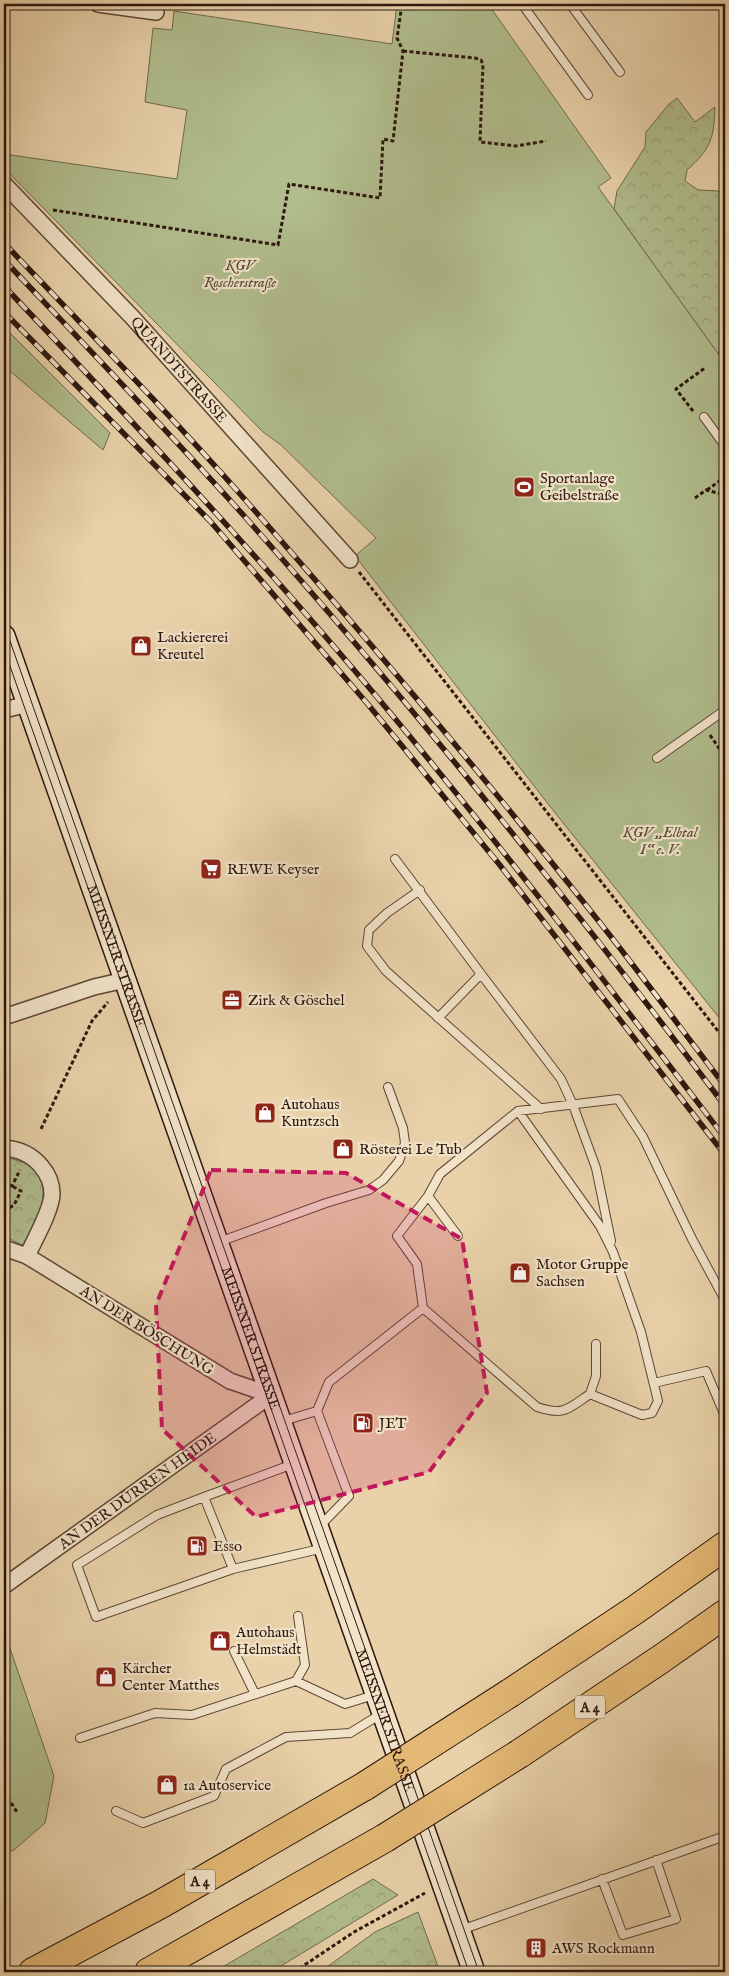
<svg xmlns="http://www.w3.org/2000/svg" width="729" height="1976" font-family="'IM FELL English',serif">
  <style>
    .green { fill: #b1bd8d; stroke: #6f6a4e }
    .forest { fill: url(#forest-crowns); stroke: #6f6a4e }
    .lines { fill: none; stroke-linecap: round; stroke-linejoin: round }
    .service-casing { stroke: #5c4635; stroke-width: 10 }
    .minor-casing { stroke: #5c4635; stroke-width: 18 }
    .secondary-casing { stroke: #2d170e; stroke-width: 24 }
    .motorway-casing { stroke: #2d170e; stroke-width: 30 }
    .path { stroke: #2d170e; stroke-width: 3; stroke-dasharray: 4 2.5; stroke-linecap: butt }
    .service { stroke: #f1e2c8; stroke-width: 8 }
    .minor { stroke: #f1e2c8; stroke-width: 15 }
    .secondary { stroke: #f1e2c8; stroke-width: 21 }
    .motorway { stroke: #e4b975; stroke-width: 28 }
    .tram { stroke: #2d170e; stroke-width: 1 }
    .rail-casing { stroke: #2d170e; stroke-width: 5.5 }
    .rail { stroke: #f1e2c8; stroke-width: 4; stroke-dasharray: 11; stroke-linecap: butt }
    .motorway-bridge-casing { stroke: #2d170e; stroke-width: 30; stroke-linecap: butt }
    .motorway-bridge { stroke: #e4b975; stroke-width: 28 }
    .marked { fill: #c2185b; fill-opacity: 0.2; stroke: #c2185b; stroke-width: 4; stroke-dasharray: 10 6; stroke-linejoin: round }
    .labels { text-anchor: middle; stroke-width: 4.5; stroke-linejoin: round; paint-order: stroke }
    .shield { fill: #f1e2c8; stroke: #685446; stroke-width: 1 }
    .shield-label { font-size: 14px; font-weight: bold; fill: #2d170e }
    .park-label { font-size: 15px; font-style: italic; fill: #554934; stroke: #f1e2c8 }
    .street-label { font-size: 15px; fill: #2d170e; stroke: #f1e2c8 }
    .poi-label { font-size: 15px; fill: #2d170e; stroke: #f1e2c8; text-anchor: start }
  </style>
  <defs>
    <pattern id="forest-crowns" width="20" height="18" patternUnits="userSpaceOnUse" patternTransform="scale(1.25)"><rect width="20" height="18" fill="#b1bd8d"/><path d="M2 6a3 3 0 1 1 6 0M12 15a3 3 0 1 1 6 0" fill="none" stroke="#99a278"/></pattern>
  </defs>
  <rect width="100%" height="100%" fill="#e9d2aa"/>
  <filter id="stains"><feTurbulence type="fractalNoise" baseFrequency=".004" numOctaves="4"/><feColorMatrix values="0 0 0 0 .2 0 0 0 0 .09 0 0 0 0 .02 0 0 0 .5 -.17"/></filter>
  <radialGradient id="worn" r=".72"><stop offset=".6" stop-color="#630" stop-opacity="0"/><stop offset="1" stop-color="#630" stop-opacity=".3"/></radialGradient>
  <path class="green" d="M397,4H488L611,178L598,187L725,363V1025L556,814L355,556L376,538L281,445L263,432L4,168V154L177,179L187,110L145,102L153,28L172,30L174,11L392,44Z
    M4,327L110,433L103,450L4,366Z
    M5,1634L54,1776L45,1823L14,1850L4,1854V1635Z"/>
  <path class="forest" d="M677,98L695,122L715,107C714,138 711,149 687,170L685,181L698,190L718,191L725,198V363L614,209L617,191L645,147L646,132L669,104Z
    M9,1158L32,1165L44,1180L42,1207L24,1246L4,1236V1160Z
    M373,1879L398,1895L271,1972H214Z
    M418,1912L440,1972H320L375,1932Z"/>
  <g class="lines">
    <g class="service-casing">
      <path id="service" d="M522,4L588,95
        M570,4L620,72
        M704,417L725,446
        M657,758L725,710
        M395,859L481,974L438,1018
        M420,890L387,913L369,930L367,946L386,971L541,1109
        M481,974L561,1079L573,1105L596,1168L611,1241
        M518,1111L600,1226L613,1252L641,1332L658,1401L652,1413L642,1415L590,1394L596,1376V1344
        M428,1196L440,1174L518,1111L618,1099L643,1137L692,1239L725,1300
        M219,1242L326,1203L369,1190L383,1180L399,1161L405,1143L403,1128L388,1087
        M423,1308L417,1264L397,1236L428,1196L458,1236
        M654,1383L706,1371L725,1416
        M317,1411L329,1382L423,1308L537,1407C564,1416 568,1409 590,1394
        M283,1421L317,1411L349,1496L319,1527
        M293,1464L204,1497L233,1569L324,1548
        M204,1497L157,1515L77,1565L96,1617L233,1569
        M234,1651L255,1694
        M296,1681L305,1665L298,1616
        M80,1738L155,1713L192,1715L296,1681L345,1704L374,1695
        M116,1811L143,1823L214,1796L226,1769L286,1737L350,1733L381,1714
        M602,1879L623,1935L676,1919L656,1860
        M461,1930L725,1836"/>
    </g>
    <g class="minor-casing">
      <g id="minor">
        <path d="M98,4L156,12"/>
        <path id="s1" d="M4,184L133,318L350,560"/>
        <path d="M4,710L28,704"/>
        <path d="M4,1017L94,987L125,980"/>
        <path d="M4,1148C19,1149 31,1154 41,1166C48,1174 52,1184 52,1194C52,1209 34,1241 27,1256L4,1248"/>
        <path id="s2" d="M4,1586L271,1395L230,1381L27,1256"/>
      </g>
    </g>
    <g class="secondary-casing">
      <g id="secondary">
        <path id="s3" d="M4,636L474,1972"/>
      </g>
    </g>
    <g class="motorway-casing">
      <path id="motorway" d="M510,1693L635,1610L725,1546
        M519,1754L661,1659L725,1614
        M33,1972L161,1904L365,1786
        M149,1972L385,1838"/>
    </g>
    <path class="path" d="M403,51L475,58L481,60L483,64L480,142L516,146L546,141
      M53,210L278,245L289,184L380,198L383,139L393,141L403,51L397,38L402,4
      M693,411L676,389L705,368
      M707,490L725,477
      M695,498L706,490L725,495
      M359,572L725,1040
      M710,735L725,757
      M41,1129L92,1021L108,1002
      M4,1183L12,1186L20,1170
      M4,1205L9,1208L14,1205L21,1191L12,1186
      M4,1792L17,1812
      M294,1972L354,1932L425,1893"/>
    <use href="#service" class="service"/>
    <use href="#minor" class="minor"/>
    <use href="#secondary" class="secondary"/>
    <use href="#motorway" class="motorway"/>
    <path class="tram" d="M4,624L479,1972
      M4,649L469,1972"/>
    <g class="rail-casing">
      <path id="rail" d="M4,243C86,329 170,414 248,503C366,637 482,774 593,914C638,970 681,1029 725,1086
        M4,260C82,342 161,424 237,508C409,700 570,901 725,1106
        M4,286C137,426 268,566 392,715C507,853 616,996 725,1138
        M4,312L210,521L366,702L499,864L725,1155"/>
    </g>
    <use href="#rail" class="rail"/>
    <g class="motorway-bridge-casing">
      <path id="motorway-bridge" d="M365,1786L510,1693
        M385,1838L519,1754"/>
    </g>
    <use href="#motorway-bridge" class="motorway-bridge"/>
  </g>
  <path class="marked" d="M211,1170L346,1173L462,1239L487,1393L429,1472L256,1517L162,1429L156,1305Z"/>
  <defs>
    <g id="stadium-square" transform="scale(1.125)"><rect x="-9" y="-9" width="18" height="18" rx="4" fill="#8f2418" stroke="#f1e2c8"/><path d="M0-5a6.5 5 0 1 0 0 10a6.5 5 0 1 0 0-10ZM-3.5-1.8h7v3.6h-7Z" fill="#fff"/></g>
    <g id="shop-square" transform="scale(1.125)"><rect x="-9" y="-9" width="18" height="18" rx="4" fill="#8f2418" stroke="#f1e2c8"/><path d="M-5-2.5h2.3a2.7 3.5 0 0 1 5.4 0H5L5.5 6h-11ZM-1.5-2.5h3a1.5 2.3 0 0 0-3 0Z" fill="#fff"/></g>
    <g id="supermarket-square" transform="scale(1.125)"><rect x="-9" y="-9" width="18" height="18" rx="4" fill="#8f2418" stroke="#f1e2c8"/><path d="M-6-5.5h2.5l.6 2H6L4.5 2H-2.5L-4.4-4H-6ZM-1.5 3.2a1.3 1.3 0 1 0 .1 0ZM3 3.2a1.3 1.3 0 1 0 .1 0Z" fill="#fff"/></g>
    <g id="office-square" transform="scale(1.125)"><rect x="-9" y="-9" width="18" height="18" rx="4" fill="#8f2418" stroke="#f1e2c8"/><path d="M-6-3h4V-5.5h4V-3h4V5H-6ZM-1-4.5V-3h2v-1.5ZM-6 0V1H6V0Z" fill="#fff"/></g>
    <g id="fuel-square" transform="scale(1.125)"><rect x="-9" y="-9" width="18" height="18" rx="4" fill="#8f2418" stroke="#f1e2c8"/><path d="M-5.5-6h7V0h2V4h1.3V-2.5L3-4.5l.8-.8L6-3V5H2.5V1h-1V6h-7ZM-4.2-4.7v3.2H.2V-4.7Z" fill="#fff"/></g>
    <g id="building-square" transform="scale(1.125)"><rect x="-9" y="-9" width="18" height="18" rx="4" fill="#8f2418" stroke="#f1e2c8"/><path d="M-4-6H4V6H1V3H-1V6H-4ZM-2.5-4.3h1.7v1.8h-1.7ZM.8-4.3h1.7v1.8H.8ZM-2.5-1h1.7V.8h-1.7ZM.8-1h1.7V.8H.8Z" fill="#fff"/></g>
  </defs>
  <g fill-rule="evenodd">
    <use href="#stadium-square" x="524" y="487"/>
    <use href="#shop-square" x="141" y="646"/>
    <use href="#supermarket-square" x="211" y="869"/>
    <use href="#office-square" x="232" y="1000"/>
    <use href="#shop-square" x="265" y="1113"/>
    <use href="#shop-square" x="343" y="1149"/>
    <use href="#shop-square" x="520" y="1273"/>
    <use href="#fuel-square" x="363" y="1423"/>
    <use href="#fuel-square" x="197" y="1546"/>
    <use href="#shop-square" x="220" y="1641"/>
    <use href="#shop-square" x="106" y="1677"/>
    <use href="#shop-square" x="167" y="1785"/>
    <use href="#building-square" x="536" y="1948"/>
  </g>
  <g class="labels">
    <g class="shield">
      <rect x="575" y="1695.5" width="30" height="23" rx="4"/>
      <rect x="185" y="1869.5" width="30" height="23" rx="4"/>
    </g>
    <g class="shield-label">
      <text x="590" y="1712">A 4</text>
      <text x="200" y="1886">A 4</text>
    </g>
    <g class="park-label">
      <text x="240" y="270">KGV<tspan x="240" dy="17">Roscherstraße</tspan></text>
      <text x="660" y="837">KGV „Elbtal<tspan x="660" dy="17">I“ e. V.</tspan></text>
    </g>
    <g class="street-label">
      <text dy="5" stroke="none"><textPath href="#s1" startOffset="255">QUANDTSTRASSE</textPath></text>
      <text dy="5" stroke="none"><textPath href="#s3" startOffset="339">MEISSNER STRASSE</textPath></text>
      <text transform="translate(147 1330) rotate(32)" y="5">AN DER BÖSCHUNG</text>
      <text dy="5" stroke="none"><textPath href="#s3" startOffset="744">MEISSNER STRASSE</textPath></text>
      <text dy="5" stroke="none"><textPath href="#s2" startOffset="164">AN DER DÜRREN HEIDE</textPath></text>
      <text dy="5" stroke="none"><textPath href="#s3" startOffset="1149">MEISSNER STRASSE</textPath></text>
    </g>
    <g class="poi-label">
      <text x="540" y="483">Sportanlage<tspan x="540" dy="17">Geibelstraße</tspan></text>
      <text x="157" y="642">Lackiererei<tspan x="157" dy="17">Kreutel</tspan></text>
      <text x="227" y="874">REWE Keyser</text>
      <text x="248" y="1005">Zirk &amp; Göschel</text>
      <text x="281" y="1109">Autohaus<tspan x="281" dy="17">Kuntzsch</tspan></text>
      <text x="359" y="1154">Rösterei Le Tub</text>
      <text x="536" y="1269">Motor Gruppe<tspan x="536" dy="17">Sachsen</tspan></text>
      <text x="379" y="1428">JET</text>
      <text x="213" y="1551">Esso</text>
      <text x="236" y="1637">Autohaus<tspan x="236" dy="17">Helmstädt</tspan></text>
      <text x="122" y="1673">Kärcher<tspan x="122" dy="17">Center Matthes</tspan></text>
      <text x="183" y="1790">1a Autoservice</text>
      <text x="552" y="1953">AWS Rockmann</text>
    </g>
  </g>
  <rect width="729" height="1976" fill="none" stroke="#e9d2aa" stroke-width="20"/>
  <rect x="5" y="5" width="719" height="1966" fill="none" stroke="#2d170e" stroke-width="2.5"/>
  <rect x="10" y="10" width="709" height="1956" fill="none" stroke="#2d170e"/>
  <rect width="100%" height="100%" filter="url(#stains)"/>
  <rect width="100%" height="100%" fill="url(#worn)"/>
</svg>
